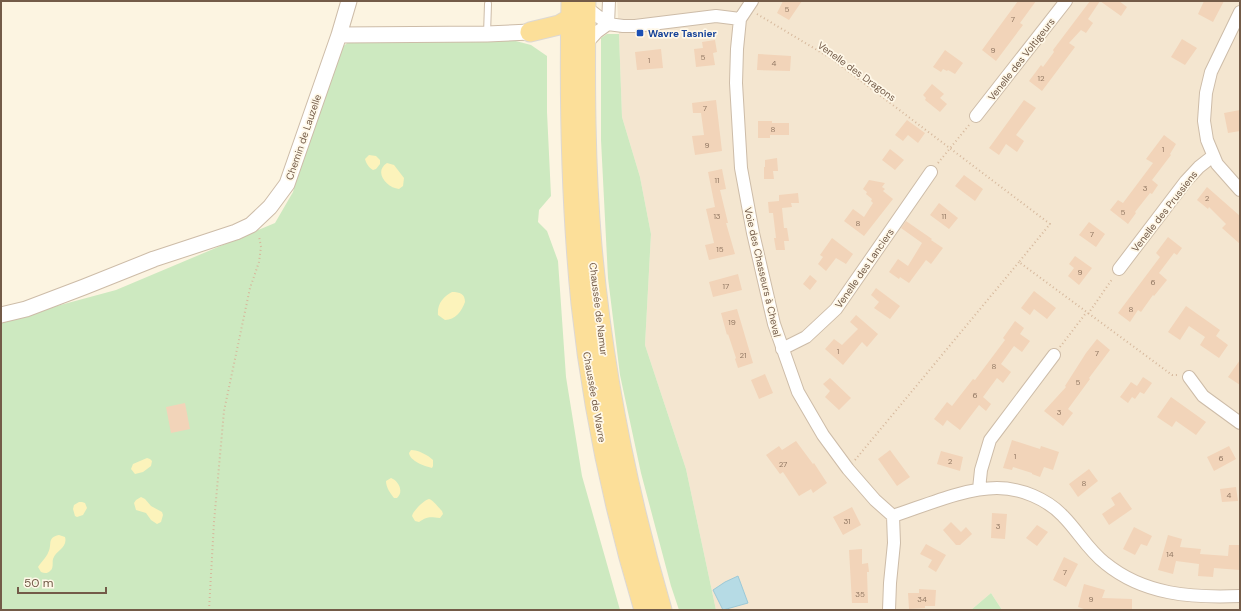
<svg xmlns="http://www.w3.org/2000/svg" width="1241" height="611" font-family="'DM Sans',sans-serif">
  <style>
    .residential { fill: #f4e6d0 }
    .green { fill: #cde9c0 }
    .sand { fill: #fcf3bb }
    .water { fill: #b6dbe5; stroke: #9cc9d7 }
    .building { fill: #f2d4b9 }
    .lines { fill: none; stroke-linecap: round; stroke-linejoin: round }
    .service-casing { stroke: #cdbca8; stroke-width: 8 }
    .minor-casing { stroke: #cdbca8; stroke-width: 14 }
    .tertiary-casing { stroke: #cdbca8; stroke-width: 17 }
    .primary-casing { stroke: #ddd8d3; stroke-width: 21 }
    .path { stroke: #d6b89c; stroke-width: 2; stroke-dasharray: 1 3; stroke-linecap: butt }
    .service { stroke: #fff; stroke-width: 6 }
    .minor { stroke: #fff; stroke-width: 12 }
    .tertiary { stroke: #fff; stroke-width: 15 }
    .primary { stroke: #fcdf99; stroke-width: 19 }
    .transit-dot { fill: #1a4fb4; stroke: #fff8e8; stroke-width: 1.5 }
    .labels { text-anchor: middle; stroke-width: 3.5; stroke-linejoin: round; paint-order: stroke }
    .number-label { font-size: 8px; fill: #937964 }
    .transit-label { font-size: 10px; font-weight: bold; fill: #164399; stroke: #fff8e8; text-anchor: start }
    .street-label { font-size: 10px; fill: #735b48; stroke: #fff8e8 }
  </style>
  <rect width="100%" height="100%" fill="#fcf4e1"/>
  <path class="residential" d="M617,1H1240V610H1002L991,593L971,610H716L686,469L645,345L651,234L640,177L622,117L619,34Z"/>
  <path class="green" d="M607,34H619L622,117L640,177L651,234L645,345L686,469L716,610H679L671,586L641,473L620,375L608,278L601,140V38Z
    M512,40L531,45L547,56V112L551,196L539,210L538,222L547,231L558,261L566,377L582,476L620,610H1V321L116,290L275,223L293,192L304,150L342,47L350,41Z
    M991,593L1002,610H971Z"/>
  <path class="sand" d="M369,155L376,156L380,160V164L376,169L373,170C369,168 366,163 365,159Z
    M387,163L394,165L404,178L403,186L399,189C387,188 373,172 387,163Z
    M452,292C460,292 465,294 465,302C462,311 455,320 445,320L438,315C437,304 443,297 452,292Z
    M411,450C418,450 428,455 433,460V466L432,468C424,466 410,461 409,453Z
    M147,458L150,459L152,461L151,466L143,472L135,474L131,469L133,464Z
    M391,478C399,481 404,492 397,498H394C390,493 386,487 386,481Z
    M141,497L145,499L151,506L162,512L163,515L161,522L157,524L151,520L146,513L136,510L134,503L136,500Z
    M429,499C433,500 439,508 442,511L443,514L440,518C430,517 428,516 419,522L415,521L412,516C413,511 424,500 429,499Z
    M79,502H82L85,503L87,508L83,515L77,517L75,516L73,509L74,505Z
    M59,535L65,537C68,548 56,550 53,559C52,563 54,568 50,571C47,574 44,573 41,572L38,567C41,562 46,558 48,553C53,544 46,538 59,535Z"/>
  <path class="water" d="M738,576L748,603L723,610L713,590L725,582Z"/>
  <path class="building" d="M783,1H802L789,20L777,13Z
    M1018,1H1036L1020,23L1023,25L996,61L982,50Z
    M1090,1H1100L1088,19L1093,23L1086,33L1081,30L1069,43L1075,47L1042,91L1029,81L1041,65L1043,67L1054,52L1053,50Z
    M1100,1H1119L1127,7L1121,16Z
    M1204,1H1224L1213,22L1198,14Z
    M1182,39L1197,48L1185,65L1171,57Z
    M715,40L717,52L713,53L715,65L696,67L694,49L703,48L702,42Z
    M661,49L663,68L637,70L635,52Z
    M945,50L963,63L955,74L948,70L947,71L943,69L941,72L933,67Z
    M758,54L791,56L790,71L757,70Z
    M932,84L944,94L940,98L947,104L940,112L925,100L926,98L923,95Z
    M716,100L722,151L695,155L692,136L704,135L701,113H693L692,103Z
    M1024,100L1036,108L1016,135L1024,141L1017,152L1006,144L999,155L989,148Z
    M1240,110V131L1228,133L1224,113Z
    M907,120L925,133L918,143L908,135L903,141L895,135Z
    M758,121H772V123H789V135H770V138H758Z
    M1164,135L1176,144L1170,154L1171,155L1152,180L1158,185L1152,194L1150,193L1135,212L1136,213L1128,224L1110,210L1118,200L1123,203L1153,163L1146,159Z
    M890,149L904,160L895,170L882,160Z
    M777,158L778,171H773L774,179H764V167H765V160Z
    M722,169L726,189L720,190L728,223H726L735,254L709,260L705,245L714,243L706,209L715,207L708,172Z
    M964,175L983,189L975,201L955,186Z
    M869,180L885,183L882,187L885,189L883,191L893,199L864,236L844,221L853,209L864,217L873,203L871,201L872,199L866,194L867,192L863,189Z
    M1207,187L1240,216V244L1222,228L1226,224L1209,207L1208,209L1197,200Z
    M798,193L799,203H791L792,207L782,208L784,228H787L789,241H784L785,250H776L774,238H776L773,213H769L768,202L779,201V195Z
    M939,203L958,218L949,229L930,215Z
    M906,221L932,239L931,240L943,248L931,264L926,260L909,283L900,277L899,279L889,272L898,259L908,266L922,243L901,228Z
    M1089,222L1105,234L1096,247L1079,235Z
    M1168,237L1182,248L1177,255L1174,253L1159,273L1167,280L1154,296L1153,295L1141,312L1138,310L1130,322L1118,313L1160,257L1156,253Z
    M832,238L853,254L846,264L836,258L826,271L818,264L823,257L820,255Z
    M1075,256L1092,268L1079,285L1068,276L1074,268L1069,264Z
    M738,274L742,290L713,297L709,282Z
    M810,275L817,281L810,290L803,284Z
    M876,288L900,306L890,319L874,308L879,302L871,295Z
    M1034,291L1056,308L1047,319L1034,309L1030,315L1021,308Z
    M1186,306L1220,330L1216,336L1228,345L1219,358L1200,345L1205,337L1189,326L1180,340L1168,332Z
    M737,309L753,363L738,368L735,359L736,358L728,334L727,335L721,313Z
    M856,315L878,334L867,347L862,342L843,365L825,349L834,339L842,345L858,329L850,322Z
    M1015,321L1024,328L1020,334L1030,341L1022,352L1014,346L1001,364L1011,372L1003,383L997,378L983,397L991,404L986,411L979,405L960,430L947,420L943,426L934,419L947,402L952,406L973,379L975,380L1005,340L1003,338Z
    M1097,339L1110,350L1089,378L1090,379L1068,409L1073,413L1063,426L1044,411L1066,387L1065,386L1086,353Z
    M1240,360V385L1228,377Z
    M765,374L773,393L759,399L751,380Z
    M1143,377L1152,383L1144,394L1140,392L1135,399L1132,397L1128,403L1120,397L1131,382L1137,386Z
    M830,378L851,398L839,410L825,397L830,391L823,384Z
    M1171,397L1206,422L1196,435L1176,421L1172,427L1157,417Z
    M185,403L190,429L171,433L166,407Z
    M1012,440L1040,449L1041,446L1059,452L1053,470L1044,467L1040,477L1032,474V473L1013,467L1012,470L1003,468Z
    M796,441L813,464L814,463L827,483L813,493L811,489L799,496L783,472L780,474L766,455L779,446L782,450Z
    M1229,446L1236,459L1214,471L1207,457Z
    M890,450L910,477L897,486L878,459Z
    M941,451L963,457L960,471L937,464Z
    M1089,469L1098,481L1078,497L1069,484Z
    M1236,487L1238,501L1222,502L1220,489Z
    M1120,492L1132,509L1109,525L1102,514L1115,505L1111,498Z
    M852,507L861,525L843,535L833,517Z
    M992,513L1007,514L1005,539L991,538Z
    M951,522L961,532L966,527L972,534L960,545H956L943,530Z
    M1037,525L1048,532L1037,546L1026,538Z
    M1134,527L1152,536L1147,546L1141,544L1135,555L1123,549Z
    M1168,535L1182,539L1180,547L1201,549L1200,554L1228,556L1229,545H1240V570L1214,568L1213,577L1198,576L1199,564L1176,561L1173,574L1158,570Z
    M926,544L946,555L936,572L928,567L932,560L920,554Z
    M862,549V564L868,563L869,572H867L868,603H852L849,550Z
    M1064,557L1078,564L1066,587L1053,580Z
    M1084,584L1105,590L1102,598L1132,599V610H1087L1078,607Z
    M919,589L936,590L935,606H925V608L909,609L908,593H919Z"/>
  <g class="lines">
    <g class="service-casing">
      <path id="service" d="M487,34L488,4"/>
    </g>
    <g class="minor-casing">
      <path id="minor" d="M586,7L608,24L623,26H635L716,16L740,19L752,1
        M1240,12L1211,72L1206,93L1204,121L1207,140L1217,164L1240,190
        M740,19L737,49L736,83L741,168L753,233L774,324L798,392L823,435L848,469L875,500L893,516L894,543L890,583L889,610
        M608,24L609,1
        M586,44L597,32L608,24
        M976,116L1066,1
        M1119,269L1186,181L1199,167L1213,156
        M782,349L806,337L836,309L931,172
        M1189,377L1203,396L1240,423
        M979,489L981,470L990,440L1054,355
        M893,516C924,506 964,488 997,488C1021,488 1047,499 1063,516C1078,531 1088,550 1105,563C1144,595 1192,598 1240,596"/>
    </g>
    <g class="tertiary-casing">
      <path id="tertiary" d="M339,35L487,34L530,32
        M1,315L26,309L84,287L154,259L236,232L251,225L270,207L287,184L339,35L349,1"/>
    </g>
    <g class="primary-casing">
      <path id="primary" d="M571,1C569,102 571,204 581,304C592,407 614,511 644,610
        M586,1C585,82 585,164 592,246C603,369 627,491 662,610
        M530,32L559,25L571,18"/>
    </g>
    <path class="path" d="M757,14L832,59L1050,224L1019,262L1172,375H1178
      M938,163L969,125
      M1088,314L1113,278
      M1060,347L1086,313
      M855,460L1019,262
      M209,610L214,522L224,411L250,288L259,262L261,247L259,236"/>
    <use href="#service" class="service"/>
    <use href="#minor" class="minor"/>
    <use href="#tertiary" class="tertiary"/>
    <use href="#primary" class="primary"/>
  </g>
  <rect class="transit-dot" x="636" y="29" width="8" height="8" rx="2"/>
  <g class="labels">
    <g class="number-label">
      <text x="787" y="12">5</text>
      <text x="1013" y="22">7</text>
      <text x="993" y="53">9</text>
      <text x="703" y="60">5</text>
      <text x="649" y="63">1</text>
      <text x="774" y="66">4</text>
      <text x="1041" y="81">12</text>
      <text x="705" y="111">7</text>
      <text x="773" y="132">8</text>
      <text x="707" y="148">9</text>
      <text x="1163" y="152">1</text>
      <text x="717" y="183">11</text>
      <text x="1145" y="191">3</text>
      <text x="1207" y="201">2</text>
      <text x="1123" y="215">5</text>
      <text x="717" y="219">13</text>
      <text x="944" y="219">11</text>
      <text x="858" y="226">8</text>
      <text x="1092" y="237">7</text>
      <text x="720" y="252">15</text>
      <text x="1080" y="275">9</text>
      <text x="1153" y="285">6</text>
      <text x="726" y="289">17</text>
      <text x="1131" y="312">8</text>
      <text x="732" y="325">19</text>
      <text x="838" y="354">1</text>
      <text x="1097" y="356">7</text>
      <text x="743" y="358">21</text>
      <text x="994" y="369">8</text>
      <text x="1078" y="385">5</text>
      <text x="975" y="398">6</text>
      <text x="1059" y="415">3</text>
      <text x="1015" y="459">1</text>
      <text x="1221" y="461">6</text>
      <text x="950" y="464">2</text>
      <text x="783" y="467">27</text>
      <text x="1084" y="486">8</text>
      <text x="1229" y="498">4</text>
      <text x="847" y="524">31</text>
      <text x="998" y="529">3</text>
      <text x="1170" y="557">14</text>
      <text x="1065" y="575">7</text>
      <text x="860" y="597">35</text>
      <text x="922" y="602">34</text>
      <text x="1091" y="602">9</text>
    </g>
    <g class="transit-label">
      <text x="648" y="37">Wavre Tasnier</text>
    </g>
    <g class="street-label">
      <text transform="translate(1021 59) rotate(-52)" y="4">Venelle des Voltigeurs</text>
      <text transform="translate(857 71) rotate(36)" y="4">Venelle des Dragons</text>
      <text transform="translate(303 137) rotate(-71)" y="4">Chemin de Lauzelle</text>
      <text transform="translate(1164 211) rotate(-52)" y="4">Venelle des Prussiens</text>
      <text transform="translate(864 268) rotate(-55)" y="4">Venelle des Lanciers</text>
      <text transform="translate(763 272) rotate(77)" y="4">Voie des Chasseurs à Cheval</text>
      <text transform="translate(599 309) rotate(83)" y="4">Chaussée de Namur</text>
      <text transform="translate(595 397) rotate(80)" y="4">Chaussée de Wavre</text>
    </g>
  </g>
  <rect width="1241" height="611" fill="none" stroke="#735b48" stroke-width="4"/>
  <path d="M18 587v6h88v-6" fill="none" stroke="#735b48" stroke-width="2"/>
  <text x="24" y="587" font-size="12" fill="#735b48" stroke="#fff8e8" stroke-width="3" paint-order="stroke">50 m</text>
</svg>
